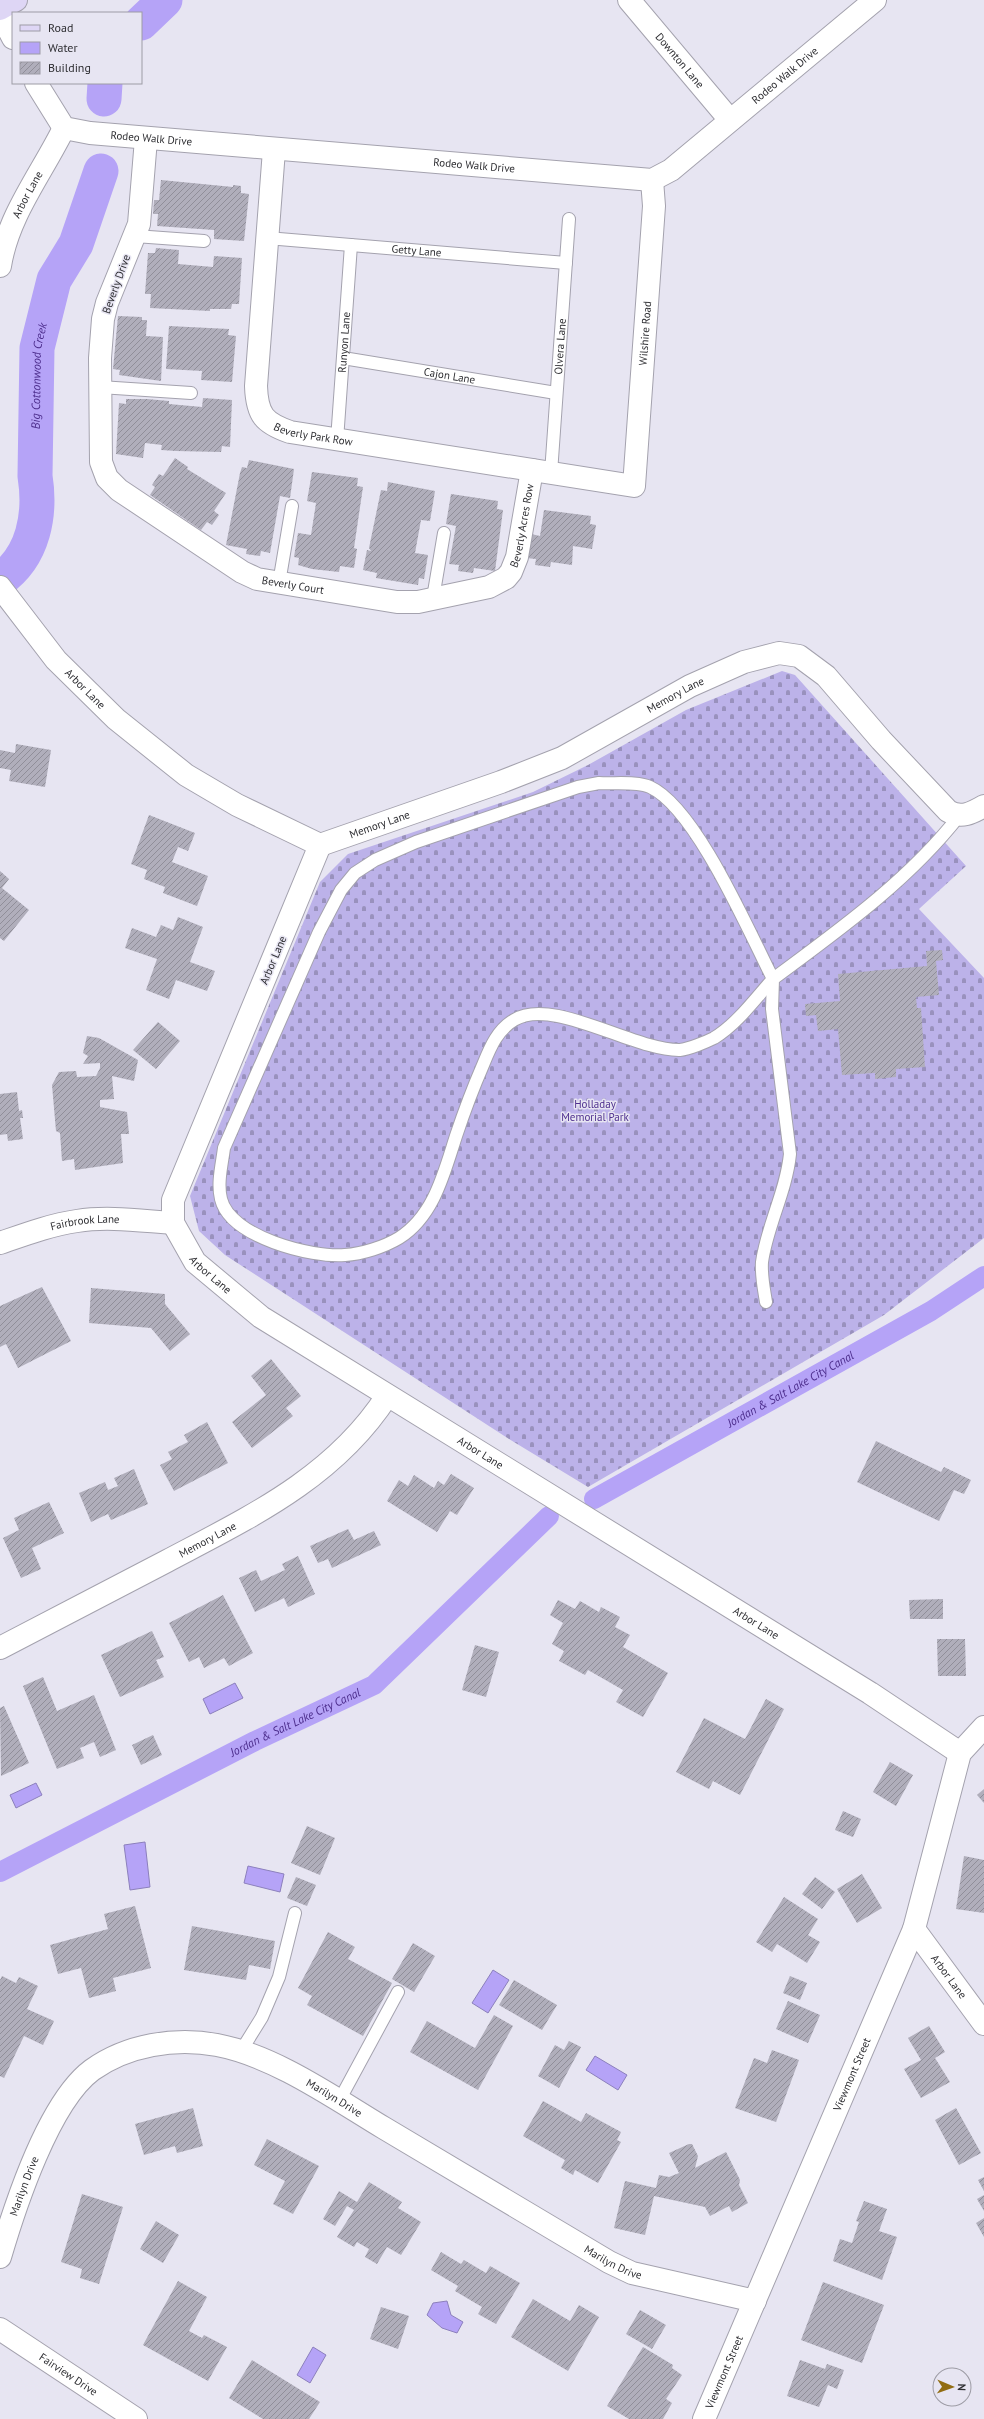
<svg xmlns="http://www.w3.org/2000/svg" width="984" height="2419" font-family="'PT Sans',sans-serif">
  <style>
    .cemetery { fill: url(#cemetery-stones) }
    .water { fill: #b5a3f7; stroke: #8c80bc }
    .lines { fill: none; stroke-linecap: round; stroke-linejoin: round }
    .canal { stroke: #b5a3f7; stroke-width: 20 }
    .river { stroke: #b5a3f7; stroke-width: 35 }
    .building { fill: url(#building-hatch) }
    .service-casing { stroke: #a4a2ae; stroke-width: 14 }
    .minor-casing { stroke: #a4a2ae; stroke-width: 24 }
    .secondary-casing { stroke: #a4a2ae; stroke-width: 24 }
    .service { stroke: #fff; stroke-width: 12 }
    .minor { stroke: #fff; stroke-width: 22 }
    .secondary { stroke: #ded6f5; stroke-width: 22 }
    .labels { text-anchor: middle; stroke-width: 3; stroke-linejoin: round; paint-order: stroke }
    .street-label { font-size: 11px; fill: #2e2e32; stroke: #e7e5f2 }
    .park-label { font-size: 11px; fill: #4e2f8e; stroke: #e7e5f2 }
    .water-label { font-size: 12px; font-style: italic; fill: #4d2e8d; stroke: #e7e5f2 }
  </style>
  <defs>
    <pattern id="cemetery-stones" width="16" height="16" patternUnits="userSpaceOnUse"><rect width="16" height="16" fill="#bcb2e9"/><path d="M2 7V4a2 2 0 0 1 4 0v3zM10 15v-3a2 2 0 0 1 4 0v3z" fill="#9991bd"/></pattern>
    <pattern id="building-hatch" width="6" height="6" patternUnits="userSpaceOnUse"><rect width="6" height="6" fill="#b0aebb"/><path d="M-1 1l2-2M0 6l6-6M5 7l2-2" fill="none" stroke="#908e99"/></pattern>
  </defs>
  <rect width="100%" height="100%" fill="#e7e5f2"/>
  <path class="cemetery" d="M782,671L795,675L966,866L919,909L984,978V1238L884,1315L588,1487L509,1439L225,1255L199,1231L190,1196L320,882L348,854L533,792L588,765L686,710Z"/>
  <path class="water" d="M235,1683L243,1698L210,1714L203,1699Z
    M36,1783L42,1795L16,1808L10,1795Z
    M145,1842L150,1887L130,1890L124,1845Z
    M248,1866L284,1874L280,1892L244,1883Z
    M493,1970L509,1980L488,2013L472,2003Z
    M595,2056L627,2075L618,2090L586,2070Z
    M447,2301L451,2315L463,2322L457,2333L442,2328L427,2315L433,2303Z
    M313,2347L326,2355L310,2383L297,2375Z"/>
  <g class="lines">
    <g class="canal">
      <path id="s1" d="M594,1499L931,1311L984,1276"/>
      <path id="s2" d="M0,1872L255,1741L374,1685L549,1516"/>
    </g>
    <g class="river">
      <path d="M141,23L165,0"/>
      <path d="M104,99L105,83"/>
      <path id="s3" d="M0,580C34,556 41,514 35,476L37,348L54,280L76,244L101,171"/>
    </g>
  </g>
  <path class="building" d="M161,180L233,187V185L241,186V193L249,194L244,241L214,239V230L157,226L158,214H153L154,200H159Z
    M156,248L179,250L178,264L213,267L214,256L242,258L239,304H232L231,309H210V311L150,308L151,294H145L148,253H155Z
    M118,316L142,317V320H147L146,336L163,337L161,381L119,375L120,370L113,369Z
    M169,326L229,329L228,335L236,336L232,382L201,380L202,371L166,369Z
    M203,398L232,400L230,447L222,446L221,452L176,451L161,450L162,445L145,443L143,458L116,454L119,403L126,404V399H147L169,401V404L202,407Z
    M175,458L188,467L187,469L226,493L214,511L219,515L212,525L207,522L201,530L150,495L155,487L152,485L159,474L163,476Z
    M249,460L294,469L290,498L280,496L270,553L261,551L260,556L246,554L247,549L226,545L240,473L242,467L247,468Z
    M312,472L358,478L357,486L363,487L354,548L357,549L354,568L340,566L339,572L312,569L298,565L299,558L294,557L298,533L311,535L316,503L307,501Z
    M388,482L435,491L430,521L421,520L415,553L428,555L424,579L419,578L418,585L376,578L377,573L363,570L367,550L371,551L369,548L381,490L387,491Z
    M451,494L498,501L497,509L503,510L495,571L474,568L473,573L458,571L459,565L449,564L456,526L446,524Z
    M544,510L591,516L590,524L596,525L592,549L573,546L572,565L551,562L550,567L535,565L536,559L526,558L531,534L540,536Z
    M16,744L51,750L45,787L9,781L11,770L0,768V750L15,753Z
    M149,815L195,833L188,851L178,847L172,862L208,876L197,906L163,893L165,887L144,879L147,870L131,864Z
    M0,871L9,879L2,888L29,910L4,941L0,938Z
    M178,917L203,927L190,962L215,971L207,991L176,980L169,999L146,990L157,959L125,948L132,928L156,937L161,925L173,930Z
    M942,950L943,960L936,961L939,995L916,997L917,1008H921L925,1067L896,1069V1077L875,1079V1073L842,1075L838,1029L818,1031L816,1015L806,1016L805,1004L840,1001L838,974L927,966L926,951Z
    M158,1022L180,1041L156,1069L133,1050Z
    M87,1036L99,1038L138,1060L134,1081L112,1076L114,1099L100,1100V1107L127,1112L129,1134H121L123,1163L75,1170L74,1159L62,1161L60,1133L56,1131L52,1085L59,1072L76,1071L77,1077L96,1076L100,1068V1063L83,1064L88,1056L83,1053Z
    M17,1092L19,1111L22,1110L23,1118H20L23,1139L8,1141L7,1134L0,1135V1094Z
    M42,1287L71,1341L18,1368L6,1344L0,1347V1306Z
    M91,1288L165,1294V1304L190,1334L170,1351L151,1328L89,1323Z
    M271,1359L301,1396L286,1408L293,1416L252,1448L232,1422L266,1395L251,1376Z
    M207,1422L228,1463L174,1491L160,1465L172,1459L168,1452L188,1442L184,1435Z
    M876,1441L941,1472L944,1467L971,1480L964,1494L954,1490L939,1521L857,1482Z
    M134,1469L148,1504L111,1520L108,1514L91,1522L79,1493L105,1482L108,1490L118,1486L114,1478Z
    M451,1474L474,1488L457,1515L450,1511L437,1532L387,1501L399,1480L408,1486L414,1475L434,1488L438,1481L444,1485Z
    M49,1502L64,1533L32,1548L41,1569L21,1578L3,1538L19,1530L14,1518Z
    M348,1529L354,1540L374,1531L381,1545L332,1568L328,1559L318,1563L310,1546Z
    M298,1556L315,1594L288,1607L284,1598L255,1612L239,1578L256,1570L261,1581L285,1570L282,1564Z
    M223,1595L253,1653L229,1666L224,1658L204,1668L199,1657L189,1662L169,1623Z
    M943,1599V1619H910L909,1600Z
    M558,1600L575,1609L580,1601L599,1612L601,1607L620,1617L615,1627L630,1635L623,1647L668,1673L643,1717L616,1702L623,1690L588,1670L585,1675L559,1661L564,1651L552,1644L563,1623L550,1615Z
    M152,1631L164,1657L156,1660L164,1677L120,1697L101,1655Z
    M937,1639H965L966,1676H938Z
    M475,1645L499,1652L486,1697L462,1690Z
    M43,1677L57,1711L94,1695L116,1750L100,1757L94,1742L80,1748L84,1758L57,1769L23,1686Z
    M766,1699L784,1709L740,1795L713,1781L709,1789L676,1772L704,1718L745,1739Z
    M4,1706L29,1763L1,1776L0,1708Z
    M153,1735L162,1755L141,1765L132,1745Z
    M890,1762L913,1775L896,1806L873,1792Z
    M984,1789V1803L977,1795Z
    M843,1811L861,1819L853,1837L835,1830Z
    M307,1826L335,1838L320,1875L291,1863Z
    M964,1856L984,1860V1913L956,1909Z
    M862,1874L882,1908L857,1923L837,1889Z
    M296,1877L316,1885L307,1906L287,1898Z
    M815,1877L835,1892L822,1909L802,1894Z
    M784,1897L818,1919L808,1935L820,1942L807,1963L777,1944L772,1952L756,1942Z
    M135,1906L151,1968L113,1978L116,1991L89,1998L81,1968L58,1974L50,1945L108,1929L104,1914Z
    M192,1926L275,1941L270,1969L249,1965L246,1980L184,1970Z
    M328,1932L355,1947L348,1959L392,1983L363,2036L307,2005L312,1996L298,1988Z
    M413,1943L435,1956L414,1992L392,1979Z
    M2,1976L16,1983L19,1977L38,1986L27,2009L54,2021L43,2045L24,2036L4,2078L0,2076V1980Z
    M790,1976L807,1983L800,2000L783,1993Z
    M514,1980L557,2005L542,2030L499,2005Z
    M788,2001L820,2015L808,2043L776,2029Z
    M494,2015L513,2026L478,2090L410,2052L427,2021L475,2048Z
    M929,2026L945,2052L935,2058L950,2082L921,2098L904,2069L921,2060L908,2038Z
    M569,2041L581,2047L559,2088L538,2076L555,2045L564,2050Z
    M772,2050L799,2060L776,2122L735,2108L754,2058L767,2063Z
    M543,2101L581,2122L586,2113L621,2132L617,2140L621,2142L598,2183L575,2170L573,2175L561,2168L565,2160L523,2136Z
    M193,2108L203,2146L177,2153L175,2146L144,2155L135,2124Z
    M956,2108L981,2153L959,2165L935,2120Z
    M267,2139L319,2166L293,2214L273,2204L285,2181L254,2165Z
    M689,2144H692L698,2156L695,2168L726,2152L740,2180L739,2185L748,2203L732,2212L729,2206L710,2216L705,2207L654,2196L645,2235L614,2228L625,2181L656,2188L659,2175L669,2177L679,2173L669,2153Z
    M984,2177V2191L978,2180Z
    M369,2182L402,2202L398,2208L421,2222L401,2255L387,2247L377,2264L365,2257L369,2249L357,2242L354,2247L337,2237L354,2210L347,2206L335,2226L323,2219L339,2191L357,2202Z
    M82,2194L123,2207L99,2284L80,2278L82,2269L61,2262Z
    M984,2195V2211L977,2199Z
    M864,2201L887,2209L879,2231L897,2237L882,2280L833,2261L840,2239L852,2243L859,2222L856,2221Z
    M984,2218V2237L976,2223Z
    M156,2221L179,2235L163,2263L140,2249Z
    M441,2252L461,2264L464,2260L486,2273L490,2266L520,2283L496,2324L478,2314L482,2307L455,2291L458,2286L431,2270Z
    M178,2281L207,2297L189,2331L202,2338L204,2335L227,2347L208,2381L143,2345Z
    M823,2282L884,2305L862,2363L801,2340Z
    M533,2299L570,2321L579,2305L599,2317L568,2371L511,2337Z
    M381,2307L409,2316L398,2349L370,2339Z
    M640,2310L666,2325L652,2349L626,2334Z
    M643,2347L673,2365L672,2368L682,2375L666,2399L672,2403L663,2419H629L607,2406Z
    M252,2360L320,2402L309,2419H263L229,2398Z
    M800,2360L825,2369L827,2364L844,2370L837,2389L828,2385L819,2407L787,2396Z"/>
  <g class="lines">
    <g class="service-casing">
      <g id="service">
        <path d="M135,236L204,241"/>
        <path id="s4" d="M267,238L566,263"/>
        <path id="s5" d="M343,358L556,393"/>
        <path d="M100,387L191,393"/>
        <path id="s6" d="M337,440L351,245"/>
        <path id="s7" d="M551,473L569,219"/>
        <path d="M279,583L292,506"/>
        <path d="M433,598L444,533"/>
        <path d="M599,783C614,784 637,781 650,787C696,808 749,932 773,979C755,999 737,1024 714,1038C706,1042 689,1049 680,1050C634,1051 553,996 514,1020C497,1030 490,1048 483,1065C473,1088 464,1112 456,1136C444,1173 434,1216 399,1238C384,1247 362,1254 345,1255C312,1258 230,1237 221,1199C217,1183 222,1164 224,1148L319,932L341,890L355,873L375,860L416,842L578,787Z"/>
        <path d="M766,1302C764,1289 761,1276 762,1262C767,1226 786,1192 790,1154L772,1009L773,979C839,930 908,881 959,816"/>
        <path d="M241,2051L262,2017L279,1977L295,1913"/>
        <path d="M339,2101L398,1992"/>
      </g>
    </g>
    <g class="minor-casing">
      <g id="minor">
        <path id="s8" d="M629,0L730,120"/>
        <path d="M0,13L13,38"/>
        <path id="s9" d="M36,83L64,128L90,133L652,180L671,170L875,0"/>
        <path id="s10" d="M146,139L139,224L107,303L103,319L100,358L101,462L107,478L119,490L242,572L257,579L397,602H418L489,587L506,578L511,572L517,557L532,470"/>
        <path id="s11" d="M274,150L256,386C257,415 264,423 290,432L634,486L654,206L652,180"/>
        <path id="s12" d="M0,266C8,215 42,173 64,128"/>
        <path id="s13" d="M0,587L56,660L116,719L186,775L237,805L320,845L173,1200V1223L195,1262L261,1317L870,1693L960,1753"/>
        <path id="s14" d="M320,845L501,782L562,758L690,686L744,662L779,653L799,656L826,676L881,740L948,811C961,819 972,813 984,806"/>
        <path id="s15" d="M0,1243C26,1234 50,1225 77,1221C108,1216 142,1221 173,1223"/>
        <path id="s16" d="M0,1648C56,1619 111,1590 167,1561C250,1517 334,1478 387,1396"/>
        <path id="s17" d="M914,1929L984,2024"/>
        <path id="s18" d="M0,2257C15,2206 49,2102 92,2070C127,2045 175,2037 217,2045C275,2056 334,2098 384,2128C459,2172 534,2217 609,2262L632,2273L755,2301"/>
        <path id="s19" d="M0,2329L136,2419"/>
        <path id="s20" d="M704,2419L914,1929L960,1753L984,1727"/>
      </g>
    </g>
    <g class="secondary-casing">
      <path id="secondary" d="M0,9L16,0"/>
    </g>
    <use href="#service" class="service"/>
    <use href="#minor" class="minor"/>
    <use href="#secondary" class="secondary"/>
  </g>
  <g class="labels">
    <g class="street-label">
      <text dy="4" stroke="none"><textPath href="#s8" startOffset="79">Downton Lane</textPath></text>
      <text dy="4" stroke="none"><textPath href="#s9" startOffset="813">Rodeo Walk Drive</textPath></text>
      <text dy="4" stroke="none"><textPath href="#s9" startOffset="141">Rodeo Walk Drive</textPath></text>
      <text dy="4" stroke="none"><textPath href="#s9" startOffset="465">Rodeo Walk Drive</textPath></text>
      <text dy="4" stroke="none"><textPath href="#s12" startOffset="77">Arbor Lane</textPath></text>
      <text dy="4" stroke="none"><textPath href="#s4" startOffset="150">Getty Lane</textPath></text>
      <text transform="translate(116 284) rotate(-70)" y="4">Beverly Drive</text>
      <text dy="4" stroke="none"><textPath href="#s11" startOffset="801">Wilshire Road</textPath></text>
      <text dy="4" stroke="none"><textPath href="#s6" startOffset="98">Runyon Lane</textPath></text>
      <text dy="4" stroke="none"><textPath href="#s7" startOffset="127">Olvera Lane</textPath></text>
      <text dy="4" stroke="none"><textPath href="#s5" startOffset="108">Cajon Lane</textPath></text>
      <text dy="4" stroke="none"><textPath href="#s11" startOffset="323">Beverly Park Row</textPath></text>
      <text dy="4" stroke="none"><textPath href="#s10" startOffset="839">Beverly Acres Row</textPath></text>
      <text dy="4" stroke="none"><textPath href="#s10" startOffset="565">Beverly Court</textPath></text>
      <text dy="4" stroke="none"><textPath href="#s13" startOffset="133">Arbor Lane</textPath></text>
      <text dy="4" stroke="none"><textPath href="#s14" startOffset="387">Memory Lane</textPath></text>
      <text dy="4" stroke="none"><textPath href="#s14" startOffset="63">Memory Lane</textPath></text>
      <text transform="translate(273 960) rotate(-67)" y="4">Arbor Lane</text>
      <text dy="4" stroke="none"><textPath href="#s15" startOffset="88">Fairbrook Lane</textPath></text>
      <text dy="4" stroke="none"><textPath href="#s13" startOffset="889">Arbor Lane</textPath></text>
      <text dy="4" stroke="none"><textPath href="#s13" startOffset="1213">Arbor Lane</textPath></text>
      <text dy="4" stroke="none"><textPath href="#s16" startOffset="234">Memory Lane</textPath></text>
      <text dy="4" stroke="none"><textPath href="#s13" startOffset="1537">Arbor Lane</textPath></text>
      <text dy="4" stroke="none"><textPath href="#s17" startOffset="59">Arbor Lane</textPath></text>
      <text dy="4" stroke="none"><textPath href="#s20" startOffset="375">Viewmont Street</textPath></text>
      <text dy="4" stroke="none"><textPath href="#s18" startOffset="471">Marilyn Drive</textPath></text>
      <text dy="4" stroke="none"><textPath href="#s18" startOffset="75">Marilyn Drive</textPath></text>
      <text dy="4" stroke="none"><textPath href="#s18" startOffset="795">Marilyn Drive</textPath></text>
      <text dy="4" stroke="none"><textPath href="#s20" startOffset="51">Viewmont Street</textPath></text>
      <text dy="4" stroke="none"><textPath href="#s19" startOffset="82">Fairview Drive</textPath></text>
    </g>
    <g class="park-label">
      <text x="595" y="1108">Holladay<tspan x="595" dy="13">Memorial Park</tspan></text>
    </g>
    <g class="water-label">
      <text dy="4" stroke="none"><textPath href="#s3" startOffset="216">Big Cottonwood Creek</textPath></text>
      <text dy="4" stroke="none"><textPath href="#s1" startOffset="225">Jordan &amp; Salt Lake City Canal</textPath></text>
      <text dy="4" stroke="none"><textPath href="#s2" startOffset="331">Jordan &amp; Salt Lake City Canal</textPath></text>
    </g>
  </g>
  <rect x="12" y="12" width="130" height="72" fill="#e7e5f2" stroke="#9d9ca5"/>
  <rect x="20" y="25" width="20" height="6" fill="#ded6f5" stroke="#9d9ca5"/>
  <text x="48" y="32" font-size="12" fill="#2e2e32">Road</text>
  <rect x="20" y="42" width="20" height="12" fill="#b5a3f7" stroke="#9d9ca5"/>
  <text x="48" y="52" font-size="12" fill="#2e2e32">Water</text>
  <rect x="20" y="62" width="20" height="12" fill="url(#building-hatch)" stroke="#9d9ca5"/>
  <text x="48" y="72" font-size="12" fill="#2e2e32">Building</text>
  <g transform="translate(952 2387) rotate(92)"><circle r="19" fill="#e7e5f2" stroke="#9d9ca5"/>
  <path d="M0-3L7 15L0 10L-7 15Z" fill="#916c12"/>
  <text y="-6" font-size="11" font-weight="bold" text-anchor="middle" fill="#2e2e32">N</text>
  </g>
</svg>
